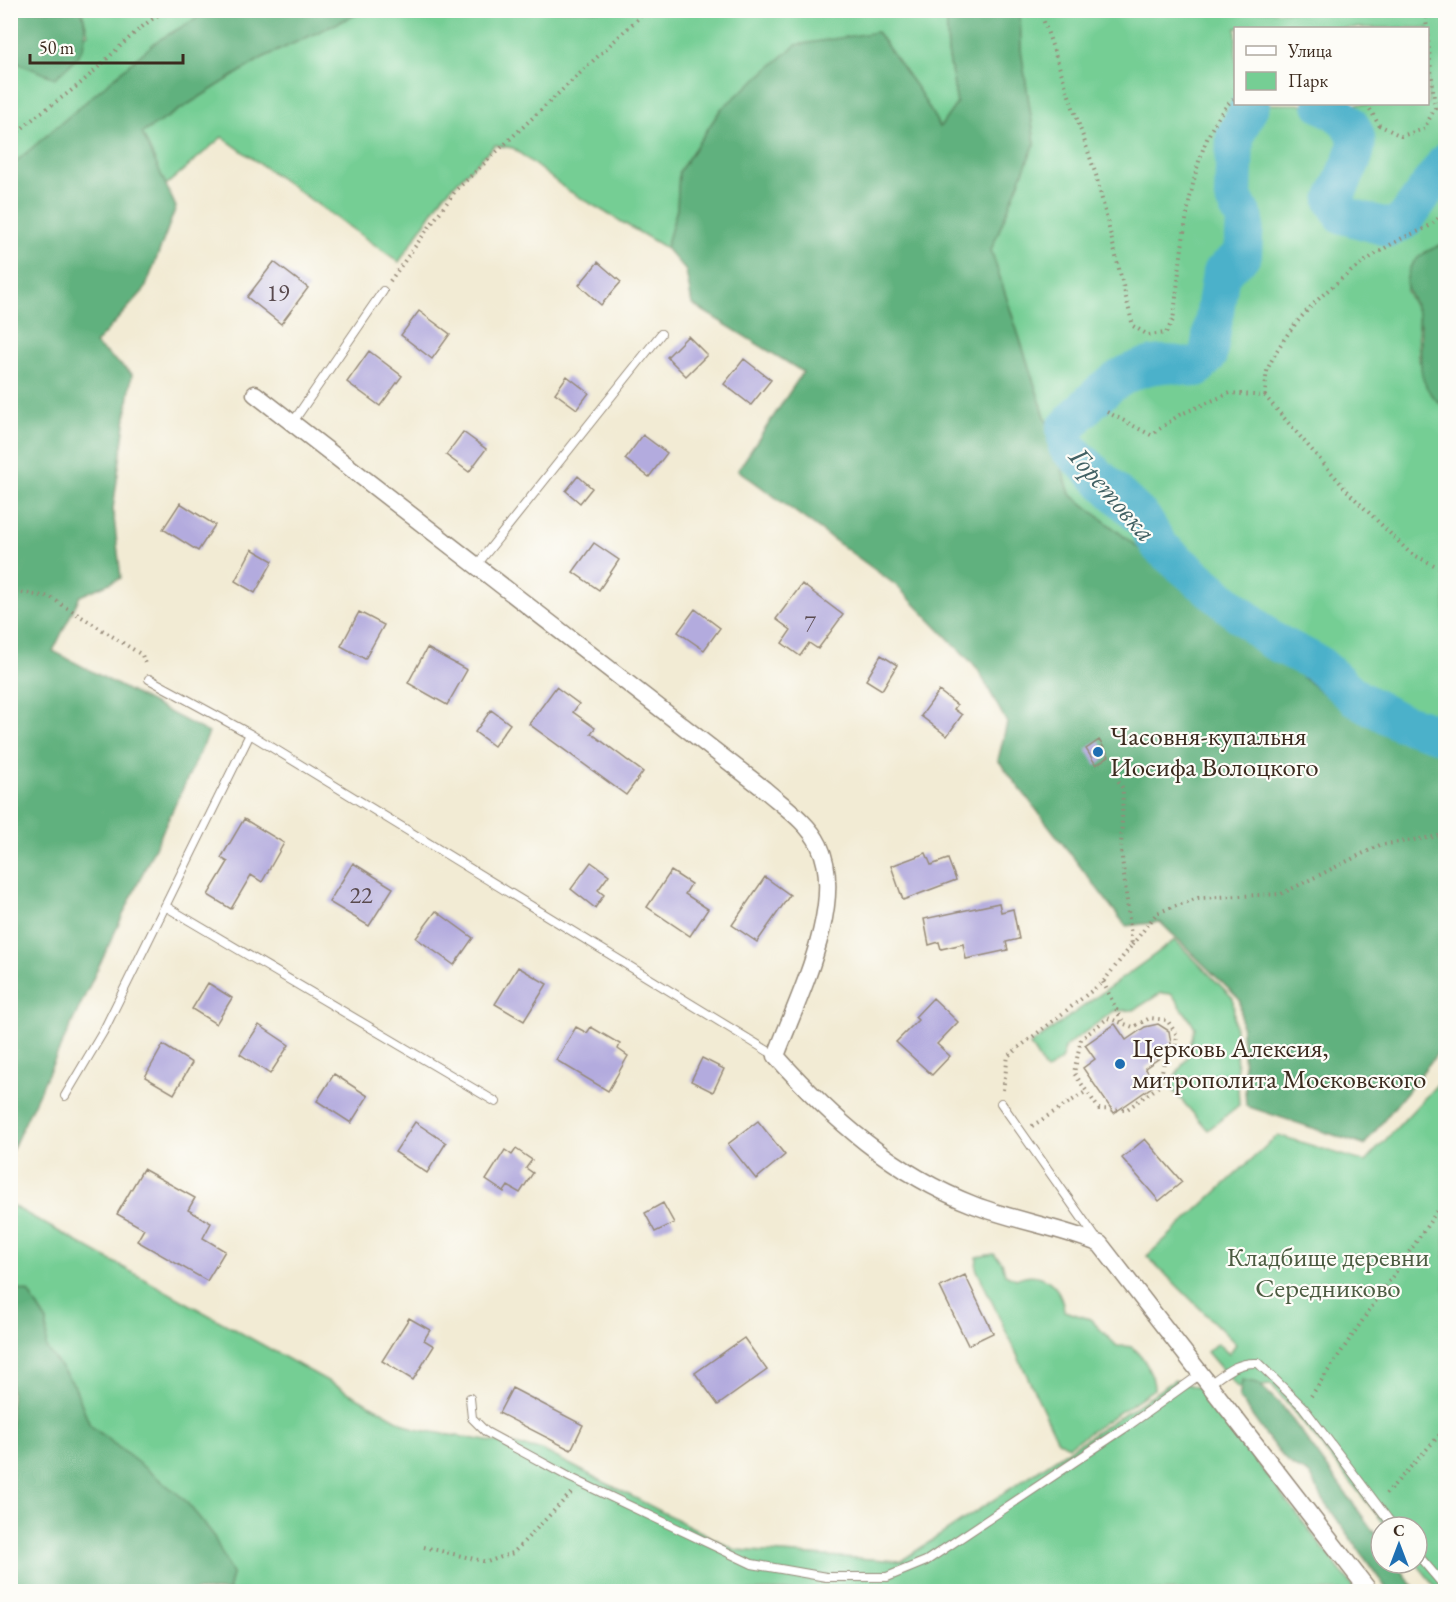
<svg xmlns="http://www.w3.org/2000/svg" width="1456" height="1602" font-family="'EB Garamond',serif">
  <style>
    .green { fill: #75ce94; stroke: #587c59; stroke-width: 1.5; fill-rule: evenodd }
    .forest { fill: #60b17e; stroke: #4e6e4e; stroke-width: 1.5 }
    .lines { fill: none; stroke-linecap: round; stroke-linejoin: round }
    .river { stroke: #4bb1ca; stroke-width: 38 }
    .building { fill: #b3abde }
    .lane-casing { stroke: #968a79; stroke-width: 10 }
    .street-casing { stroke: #968a79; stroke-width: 19 }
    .path { stroke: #968a79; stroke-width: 4; stroke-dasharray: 1.5 4.5; stroke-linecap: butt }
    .lane { stroke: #fff; stroke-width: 8 }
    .street { stroke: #fff; stroke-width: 16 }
    .poi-dot { fill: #1f6fb2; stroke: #fdfcf7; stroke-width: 2 }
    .labels { text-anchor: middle; stroke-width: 4.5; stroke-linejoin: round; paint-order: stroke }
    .number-label { font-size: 24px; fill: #594a4e }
    .poi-label { font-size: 27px; fill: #3b2a1e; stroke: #fdfcf7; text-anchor: start }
    .park-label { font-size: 27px; fill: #4c5b41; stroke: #fdfcf7 }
    .water-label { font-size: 28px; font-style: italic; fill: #416063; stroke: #fdfcf7 }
  </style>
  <rect width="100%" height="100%" fill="#fdfcf7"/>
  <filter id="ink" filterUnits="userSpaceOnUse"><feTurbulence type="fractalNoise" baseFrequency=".0167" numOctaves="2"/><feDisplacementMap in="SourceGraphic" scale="12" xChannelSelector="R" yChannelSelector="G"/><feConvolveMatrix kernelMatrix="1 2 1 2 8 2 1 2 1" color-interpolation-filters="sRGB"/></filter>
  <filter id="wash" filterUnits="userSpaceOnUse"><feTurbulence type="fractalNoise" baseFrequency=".008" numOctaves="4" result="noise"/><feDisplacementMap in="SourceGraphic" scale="24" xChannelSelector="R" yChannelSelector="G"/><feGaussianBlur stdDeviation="1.35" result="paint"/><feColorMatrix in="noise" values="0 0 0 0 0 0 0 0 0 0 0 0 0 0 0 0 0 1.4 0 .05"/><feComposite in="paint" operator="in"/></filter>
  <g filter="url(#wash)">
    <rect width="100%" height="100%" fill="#f2ebd4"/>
    <path class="green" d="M364,10L946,11L948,52L957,104L940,128L919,91L877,32L721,109L679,172L677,209L666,248L567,190L513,148L495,145L443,196L399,262L222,137L166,185L142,133L262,58Z
      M82,11H211L157,41L11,166V56L20,64L88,34Z
      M1020,11H1445V243L1425,252L1406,291L1418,313L1419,360L1437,401L1445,407V750L1338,705L1070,494L991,250L1035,143L1021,50ZM1236,28H1428V104H1236Z
      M1175,940L1233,998L1239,1105L1208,1130L1169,1086L1187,1058L1195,1027L1172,994L1161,993L1134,1010L1114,1011L1066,1046L1061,1060L1046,1071L1030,1045Z
      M1445,1076V1591H1439L1416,1563L1417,1527H1387L1272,1385L1238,1388L1207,1352L1217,1343L1229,1354L1236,1344L1147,1256L1278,1135L1365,1162Z
      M11,1205L414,1429L542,1450L736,1550L901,1561L1175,1380L1201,1389L1356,1591H228L232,1574L90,1425L74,1385L46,1348L47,1322L28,1292L11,1288Z
      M994,1254L1002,1262L1005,1274L1016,1279C1041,1267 1062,1286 1064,1311L1090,1319L1117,1346C1121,1346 1127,1346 1131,1347C1143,1353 1154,1376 1154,1389L1069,1446L1058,1441L976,1268L977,1257Z"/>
    <path class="forest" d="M11,10L82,11C91,46 82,55 55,78L20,64L11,56Z
      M211,10L364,11L262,58L142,133L176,207L145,289L95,344L132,374L113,509L121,578L80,596L53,651L209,733L11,1152V166L157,41Z
      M946,11H1020L1021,50L1035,143L991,250L1070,494L1338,705L1445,750V1044L1364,1145L1246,1106L1240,1000L1160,922L1126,926L998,760L1007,723L977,668L897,586L738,470L803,372L692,304L686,271L666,248L677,209L679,172L721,109L796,45L877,32L919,91L940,127L957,103L948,52Z
      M1445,243V407C1407,381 1427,349 1418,313C1414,296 1401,292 1409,270C1414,256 1433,249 1445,243Z
      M11,1288L28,1292L47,1322L46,1348L74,1385L90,1425L183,1498L212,1533L232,1574L228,1591H11Z
      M1242,1380L1258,1383L1283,1407L1381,1542V1563H1396L1417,1591H1388L1319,1494C1311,1464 1300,1476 1285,1459C1268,1440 1254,1418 1239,1398Z"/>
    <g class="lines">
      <path class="river" d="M1251,104L1235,136L1233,197L1245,220L1243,254L1221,273L1208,356L1197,368C1186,367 1174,363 1164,364C1121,366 1092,399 1065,429L1067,447L1143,519L1160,547L1271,640L1318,664L1356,698L1398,721L1446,736
        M1322,104C1380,135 1351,155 1334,201L1343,215L1390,228L1404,221L1446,162"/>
    </g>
    <g id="blocks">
      <path class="building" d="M274,262L308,288L281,324L247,297Z
        M598,262L621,282L601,305L579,285Z
        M419,311L450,334L432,359L401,335Z
        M688,336L707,355L686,376L667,357Z
        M369,351L402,376L380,406L347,382Z
        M744,359L771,380L751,405L724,384Z
        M567,376L589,393L577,409L555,393Z
        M463,432L486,449L469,472L446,455Z
        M643,435L667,453L649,477L625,459Z
        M578,476L592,488L580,503L566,491Z
        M180,503L215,525L198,551L163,529Z
        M594,543L619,560L599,590L573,572Z
        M252,549L273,561L255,593L235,581Z
        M802,584L843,615L818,649L809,643L800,656L782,643L791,630L776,619Z
        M695,609L720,628L704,650L678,632Z
        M359,612L384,625L365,659L341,646Z
        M427,648L467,670L447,705L408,683Z
        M881,655L897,665L882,690L866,680Z
        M556,687L579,704L573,712L595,728L591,733L643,772L626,795L529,724Z
        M939,691L957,705L954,709L962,715L947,736L921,716Z
        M491,710L510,724L494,746L475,732Z
        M1099,740L1109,756L1096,765L1086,749Z
        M244,819L284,843L262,882L251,875L231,909L208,895L228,862L221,858Z
        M926,853L931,865L948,859L956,880L903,900L891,866Z
        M591,862L609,875L598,890L604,895L595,908L571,889Z
        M353,863L393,888L369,926L329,902Z
        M671,871L691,884L685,894L708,909L690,936L647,907Z
        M765,877L790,895L757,942L732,925Z
        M999,903L1001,912L1013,909L1019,939L1006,942L1008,950L966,959L963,944L941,949L939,942L929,945L924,919Z
        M436,911L473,938L454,965L416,938Z
        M518,967L547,984L524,1021L495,1004Z
        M208,983L232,998L216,1024L192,1009Z
        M933,998L958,1022L937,1044L950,1056L932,1075L896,1042L918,1020L915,1017Z
        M1115,1024L1126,1040L1145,1027L1158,1024L1169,1031L1171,1044L1164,1055L1145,1068L1156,1084L1114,1113L1083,1068L1095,1059L1085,1045Z
        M259,1025L289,1045L270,1074L240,1054Z
        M576,1027L587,1033L591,1027L620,1044L618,1049L628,1056L608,1091L556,1060Z
        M163,1045L192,1063L174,1094L145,1077Z
        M702,1058L724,1069L713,1092L691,1081Z
        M334,1074L368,1096L351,1123L317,1101Z
        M758,1121L785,1155L756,1179L728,1144Z
        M415,1122L446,1143L427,1173L395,1152Z
        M1145,1139L1182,1182L1159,1201L1122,1158Z
        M516,1149L532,1160L526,1168L533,1173L520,1193L508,1186L504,1192L486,1180L505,1150L512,1155Z
        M143,1169L195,1198L188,1210L211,1223L203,1238L225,1251L207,1281L137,1241L144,1229L117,1214Z
        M663,1203L674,1223L655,1232L645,1213Z
        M965,1275L993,1333L968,1345L940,1287Z
        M409,1318L430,1330L424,1340L434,1346L413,1380L382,1361Z
        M744,1338L767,1370L718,1405L695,1373Z
        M512,1388L583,1425L571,1450L499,1413Z"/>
    </g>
  </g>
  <g filter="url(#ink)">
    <use href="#blocks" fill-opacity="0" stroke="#968a79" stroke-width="1.5"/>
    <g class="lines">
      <g class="lane-casing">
        <path id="lane" d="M293,422L383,291
          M476,566L661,334
          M149,679L250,734L776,1056
          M165,906L496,1102
          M65,1096L103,1032L250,734
          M1001,1103L1098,1241
          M1211,1383C1227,1371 1238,1362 1258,1363L1303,1407L1394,1527
          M470,1398L472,1418L486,1432L571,1478L752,1564L826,1577H887L926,1561L1128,1426L1202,1373
          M1417,1554L1446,1588"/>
      </g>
      <g class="street-casing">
        <path id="street" d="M255,394L764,789C782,805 808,822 819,845C847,903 797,999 776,1056C832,1119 894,1174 974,1205C1015,1221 1059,1227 1100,1244L1370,1592"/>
      </g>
      <path class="path" d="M1040,10L1096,175L1133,326L1148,335L1166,333L1173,320C1182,261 1187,135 1236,97
        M1367,104L1379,125L1401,136L1424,129L1435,108L1425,10
        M10,140C31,117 58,102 82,82C110,58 134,29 166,10
        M390,281L456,190L647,10
        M1265,396C1266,387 1265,376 1268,368C1292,314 1346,271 1395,242C1418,229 1434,231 1446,206
        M1107,412L1151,435L1179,415L1230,393L1265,396L1350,494L1410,553L1446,571
        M10,591L50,597L142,655L146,667
        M1132,945L1157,913L1178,905L1198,898L1281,894L1380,845L1446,835
        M1103,982L1123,1023
        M1108,1018L1133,1027L1150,1018L1167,1020L1177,1035L1175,1051L1164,1062L1159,1086L1126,1110L1099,1109L1074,1073L1081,1039Z
        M1003,1090L1008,1056L1103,982L1132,945L1121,849L1123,789L1118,780
        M1032,1126L1087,1091
        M1311,1396L1446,1198
        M1386,1494L1446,1428
        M424,1547L487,1562L513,1553L571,1493"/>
      <use href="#lane" class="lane"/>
      <use href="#street" class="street"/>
    </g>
  </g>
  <g class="poi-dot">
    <circle cx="1098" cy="752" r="6"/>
    <circle cx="1120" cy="1064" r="6"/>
  </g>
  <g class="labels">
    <g class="number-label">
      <text x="278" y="301">19</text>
      <text x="810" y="632">7</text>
      <text x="361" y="903">22</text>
    </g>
    <g class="poi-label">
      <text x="1110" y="745">Часовня-купальня<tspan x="1110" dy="31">Иосифа Волоцкого</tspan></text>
      <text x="1132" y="1057">Церковь Алексия,<tspan x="1132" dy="31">митрополита Московского</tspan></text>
    </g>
    <g class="park-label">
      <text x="1328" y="1266">Кладбище деревни<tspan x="1328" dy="31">Середниково</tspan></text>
    </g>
    <g class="water-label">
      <text transform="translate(1113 494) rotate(49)" y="10">Горетовка</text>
    </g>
  </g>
  <rect width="1456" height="1602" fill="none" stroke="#fdfcf7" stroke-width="36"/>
  <rect x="1234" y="27" width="195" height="78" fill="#fdfcf7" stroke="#afa8a0" stroke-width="1.5"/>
  <rect x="1246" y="46" width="30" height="9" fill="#ffffff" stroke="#afa8a0" stroke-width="1.5"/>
  <text x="1288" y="57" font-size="18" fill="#3b2a1e">Улица</text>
  <rect x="1246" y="72" width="30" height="18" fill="#75ce94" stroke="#afa8a0" stroke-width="1.5"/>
  <text x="1288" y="87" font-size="18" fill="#3b2a1e">Парк</text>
  <g transform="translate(1399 1545)"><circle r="28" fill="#fdfcf7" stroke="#afa8a0" stroke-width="1.5"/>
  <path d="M0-4.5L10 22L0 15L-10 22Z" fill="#1f6fb2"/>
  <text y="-9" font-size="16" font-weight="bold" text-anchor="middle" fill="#3b2a1e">С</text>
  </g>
  <path d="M30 54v9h153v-9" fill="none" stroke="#3b2a1e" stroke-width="3"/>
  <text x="39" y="54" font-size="18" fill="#3b2a1e" stroke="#fdfcf7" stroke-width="4.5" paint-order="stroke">50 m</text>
</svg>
